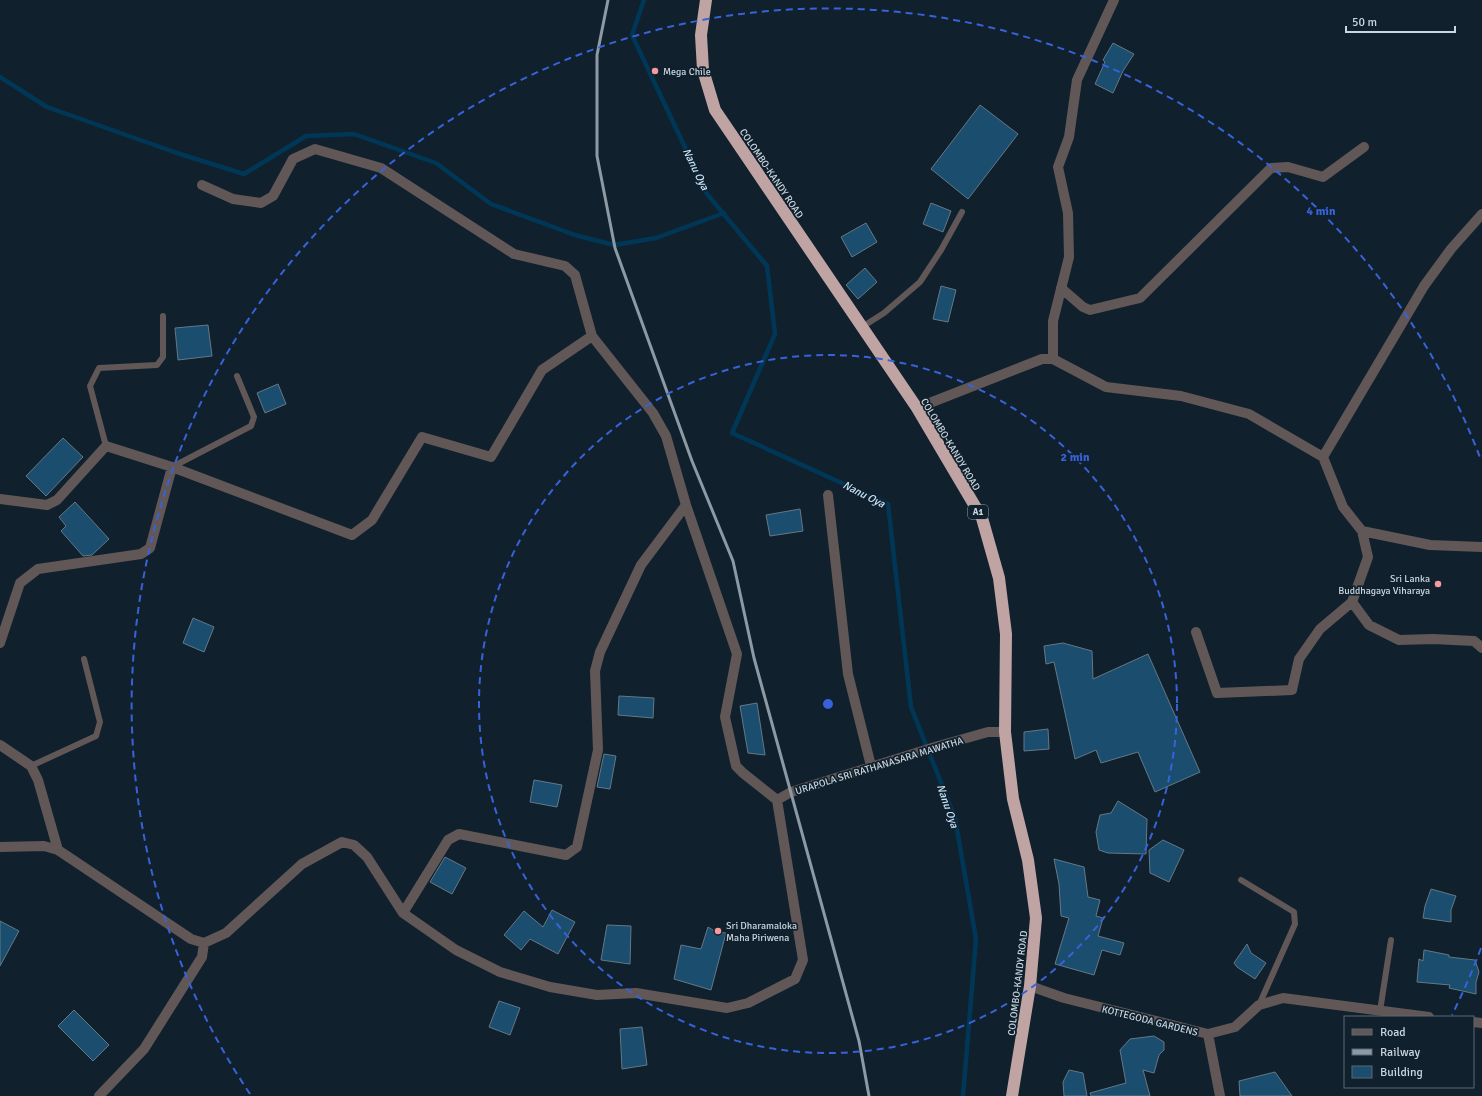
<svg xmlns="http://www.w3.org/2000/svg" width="1482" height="1096" font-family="Signika,sans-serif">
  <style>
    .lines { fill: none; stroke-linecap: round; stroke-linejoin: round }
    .stream { stroke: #003756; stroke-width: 4.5 }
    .building { fill: #1b4d6e; stroke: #647887 }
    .lane { stroke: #625757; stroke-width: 6 }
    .street { stroke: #625757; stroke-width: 10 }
    .highway { stroke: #c0a4a4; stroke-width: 12 }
    .rail { stroke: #8d9aa4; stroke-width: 3 }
    .ring { fill: none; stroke: #3762d9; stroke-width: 2; stroke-dasharray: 7 5 }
    .poi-dot { fill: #f59b9e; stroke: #10212d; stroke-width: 1.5 }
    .labels { text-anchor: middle; stroke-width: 3.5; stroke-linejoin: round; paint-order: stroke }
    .shield { fill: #10212d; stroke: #93a0aa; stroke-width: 1 }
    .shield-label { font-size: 9px; font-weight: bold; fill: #cbd6df }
    .poi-label { font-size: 10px; fill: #cbd6df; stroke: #10212d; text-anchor: start }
    .street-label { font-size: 10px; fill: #cbd6df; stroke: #10212d }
    .water-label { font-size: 11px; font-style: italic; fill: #c8e4fa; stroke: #10212d }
    .centre { fill: #3762d9; stroke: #10212d; stroke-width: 2 }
    .ring-label { font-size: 12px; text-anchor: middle; font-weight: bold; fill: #3762d9; stroke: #10212d; stroke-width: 3.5; stroke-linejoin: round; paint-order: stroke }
  </style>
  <rect width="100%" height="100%" fill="#10212d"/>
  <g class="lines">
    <path class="stream" d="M644,0L632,35L707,194L767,266L775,334L732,433L888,504L911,707L955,818L976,939L963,1096
      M0,77L47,107L177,153L244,174L306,136L354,134L436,163L491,204L575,235L614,245L656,238L724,213"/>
  </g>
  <path class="building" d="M1113,43L1134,54L1123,71L1113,93L1095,84L1105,62L1103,60Z
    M980,105L1018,134L968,199L931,169Z
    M931,203L951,211L943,232L923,224Z
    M866,223L877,242L852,257L841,237Z
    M865,268L877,282L858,299L846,285Z
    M941,286L956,290L948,322L933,319Z
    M208,325L212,356L178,360L175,328Z
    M278,384L286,404L265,413L257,393Z
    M63,438L83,457L46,496L26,476Z
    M75,502L109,539L92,555L83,556L61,531L66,526L59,517Z
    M800,509L803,531L770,536L766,515Z
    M193,618L214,627L204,652L183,643Z
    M1063,643L1092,651L1093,679L1148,654L1200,772L1155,792L1138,752L1101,763L1096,750L1075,759L1054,662L1046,664L1044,646Z
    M619,696L654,698L653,718L618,715Z
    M757,703L765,755L748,753L740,706Z
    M1048,729L1049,749L1024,751V732Z
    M604,754L616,756L610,789L597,787Z
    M534,780L562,785L557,807L530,802Z
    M1118,801L1147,819L1146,854L1108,853L1099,850L1096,832L1100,815L1111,813Z
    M1163,840L1184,850L1169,882L1150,873L1149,850Z
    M445,857L466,868L452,894L430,882Z
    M1054,859L1084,867L1088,897L1100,900L1096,916L1103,918L1098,936L1124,943L1120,955L1102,950L1094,975L1055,964L1069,918L1061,916L1059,884Z
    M1431,889L1456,896L1451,910V922L1423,918L1425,906Z
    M552,910L575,922L558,954L530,939L521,950L504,935L524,911L543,927Z
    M0,921L19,931L0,966Z
    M607,925L631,926L630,964L601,960Z
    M708,927L716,932L726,933L711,990L674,979L681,945L701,949Z
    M1247,944L1251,953L1266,963L1255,979L1237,967L1234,963Z
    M1424,950L1449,955V957L1475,960L1479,972L1476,982V994L1449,988L1450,985L1417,982L1419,959L1423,961Z
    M499,1001L520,1008L510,1035L489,1027Z
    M74,1010L109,1045L93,1061L58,1026Z
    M642,1027L647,1065L622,1069L620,1029Z
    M1154,1036L1164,1042V1050L1159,1055L1154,1073L1143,1070L1150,1096H1091L1090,1093L1126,1083L1120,1050L1130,1039Z
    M1069,1070L1083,1073L1087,1096H1064L1063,1082Z
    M1275,1072L1292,1096H1240L1239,1081Z"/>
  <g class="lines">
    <path class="lane" d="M862,327L884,313L920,282L941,250L962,212
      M106,446L90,386L99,368L157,365L163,357V316
      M172,467L251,426L254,417L237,376
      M31,766L96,736L100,722L84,659
      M1241,880L1294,912L1295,924L1259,1005
      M1380,1011L1391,940"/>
    <path class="street" d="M202,185L233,199L261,203L273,196L293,159L315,149L381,168L514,254L565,266L575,275L592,336L653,413L666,436L686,505L737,654L725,717L736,766L743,773L777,800
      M1061,288L1083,307L1090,310L1140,298L1271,168L1288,167L1323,177L1364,147
      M1053,359V321L1069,257L1068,213L1058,167L1069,137L1077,80L1114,0
      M917,408L1042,359H1053L1106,387L1181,396L1249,414L1323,457L1343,507L1362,531L1430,545L1482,547
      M1323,457L1424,286L1451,249L1482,214
      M828,495L848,674L871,766
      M0,499L47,505L57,500L106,446L172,467L352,535L372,520L422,437L491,457L542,370L592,336
      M1352,602L1369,625L1399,640L1433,639L1474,641L1482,648
      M1196,632L1217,693L1292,690L1299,659L1320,629L1352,602L1368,557L1362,531
      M0,643L20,583L38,569L141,554L150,548L172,467
      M0,745L31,766L38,780L58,850
      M0,847L44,846L58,850L191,939L204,943L226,933L302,864L342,842L354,845L367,857L403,913L456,950L500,972L550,987L597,995L636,993L727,1008L748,1003L795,979L803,960L777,800L791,792L935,747L988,732H1005
      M403,913L448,840L459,834L566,855L577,847L598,750L595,671L600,652L641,565L686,505
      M1030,986L1064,998L1208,1034L1235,1027L1259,1005L1283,998L1429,1017
      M1473,1022L1482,1023
      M1208,1034L1220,1096
      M99,1096L144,1049L202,957L204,943"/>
    <path class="highway" d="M706,0L701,35L703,70L715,110L917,408L982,518L999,578L1006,634L1005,732L1013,799L1028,860L1036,918L1030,986L1012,1096"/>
    <path class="rail" d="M608,0L597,55V156L615,248L692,461L733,561L754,658L859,1041L869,1096"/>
  </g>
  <g class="ring">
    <circle cx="828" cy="704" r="349"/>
    <path d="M1481 948A697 697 0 0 1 1452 1015M250 1094A697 697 0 1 1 1481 460"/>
  </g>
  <g class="poi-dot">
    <circle cx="655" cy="71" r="4"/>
    <circle cx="1438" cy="584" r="4"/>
    <circle cx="718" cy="931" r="4"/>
  </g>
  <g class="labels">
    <rect class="shield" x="968" y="505" width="20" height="14" rx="3"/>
    <g class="shield-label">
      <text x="978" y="515">A1</text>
    </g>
    <g class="poi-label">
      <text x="663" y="75">Mega Chile</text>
      <text x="1430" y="582" text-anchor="end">Sri Lanka<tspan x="1430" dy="12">Buddhagaya Viharaya</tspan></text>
      <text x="726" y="929">Sri Dharamaloka<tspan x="726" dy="12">Maha Piriwena</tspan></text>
    </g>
    <g class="street-label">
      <text transform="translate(772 173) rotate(56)" y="4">COLOMBO-KANDY ROAD</text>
      <text transform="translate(951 444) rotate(59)" y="4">COLOMBO-KANDY ROAD</text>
      <text transform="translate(879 765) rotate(-17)" y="4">URAPOLA SRI RATHANASARA MAWATHA</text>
      <text transform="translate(1017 983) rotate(-83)" y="4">COLOMBO-KANDY ROAD</text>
      <text transform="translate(1150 1020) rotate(14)" y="4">KOTTEGODA GARDENS</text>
    </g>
    <g class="water-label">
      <text transform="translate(696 169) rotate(64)" y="4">Nanu Oya</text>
      <text transform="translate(864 494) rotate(27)" y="4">Nanu Oya</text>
      <text transform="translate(948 806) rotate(71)" y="4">Nanu Oya</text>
    </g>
  </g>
  <circle cx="828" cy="704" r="6" class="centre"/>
  <g class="ring-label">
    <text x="1321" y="215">4 min</text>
    <text x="1075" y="461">2 min</text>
  </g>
  <rect x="1344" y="1016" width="130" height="72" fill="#10212d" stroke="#5b6974"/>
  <rect x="1352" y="1029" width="20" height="6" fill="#625757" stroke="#5b6974"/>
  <text x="1380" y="1036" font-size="12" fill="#cbd6df">Road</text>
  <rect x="1352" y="1049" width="20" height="6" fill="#8d9aa4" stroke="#5b6974"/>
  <text x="1380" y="1056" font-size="12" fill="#cbd6df">Railway</text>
  <rect x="1352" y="1066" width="20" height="12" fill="#1b4d6e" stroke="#5b6974"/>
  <text x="1380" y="1076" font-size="12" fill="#cbd6df">Building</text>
  <path d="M1346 26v6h109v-6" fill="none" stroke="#cbd6df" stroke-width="2"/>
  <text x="1352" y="26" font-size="12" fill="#cbd6df" stroke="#10212d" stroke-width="3" paint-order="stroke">50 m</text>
</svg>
